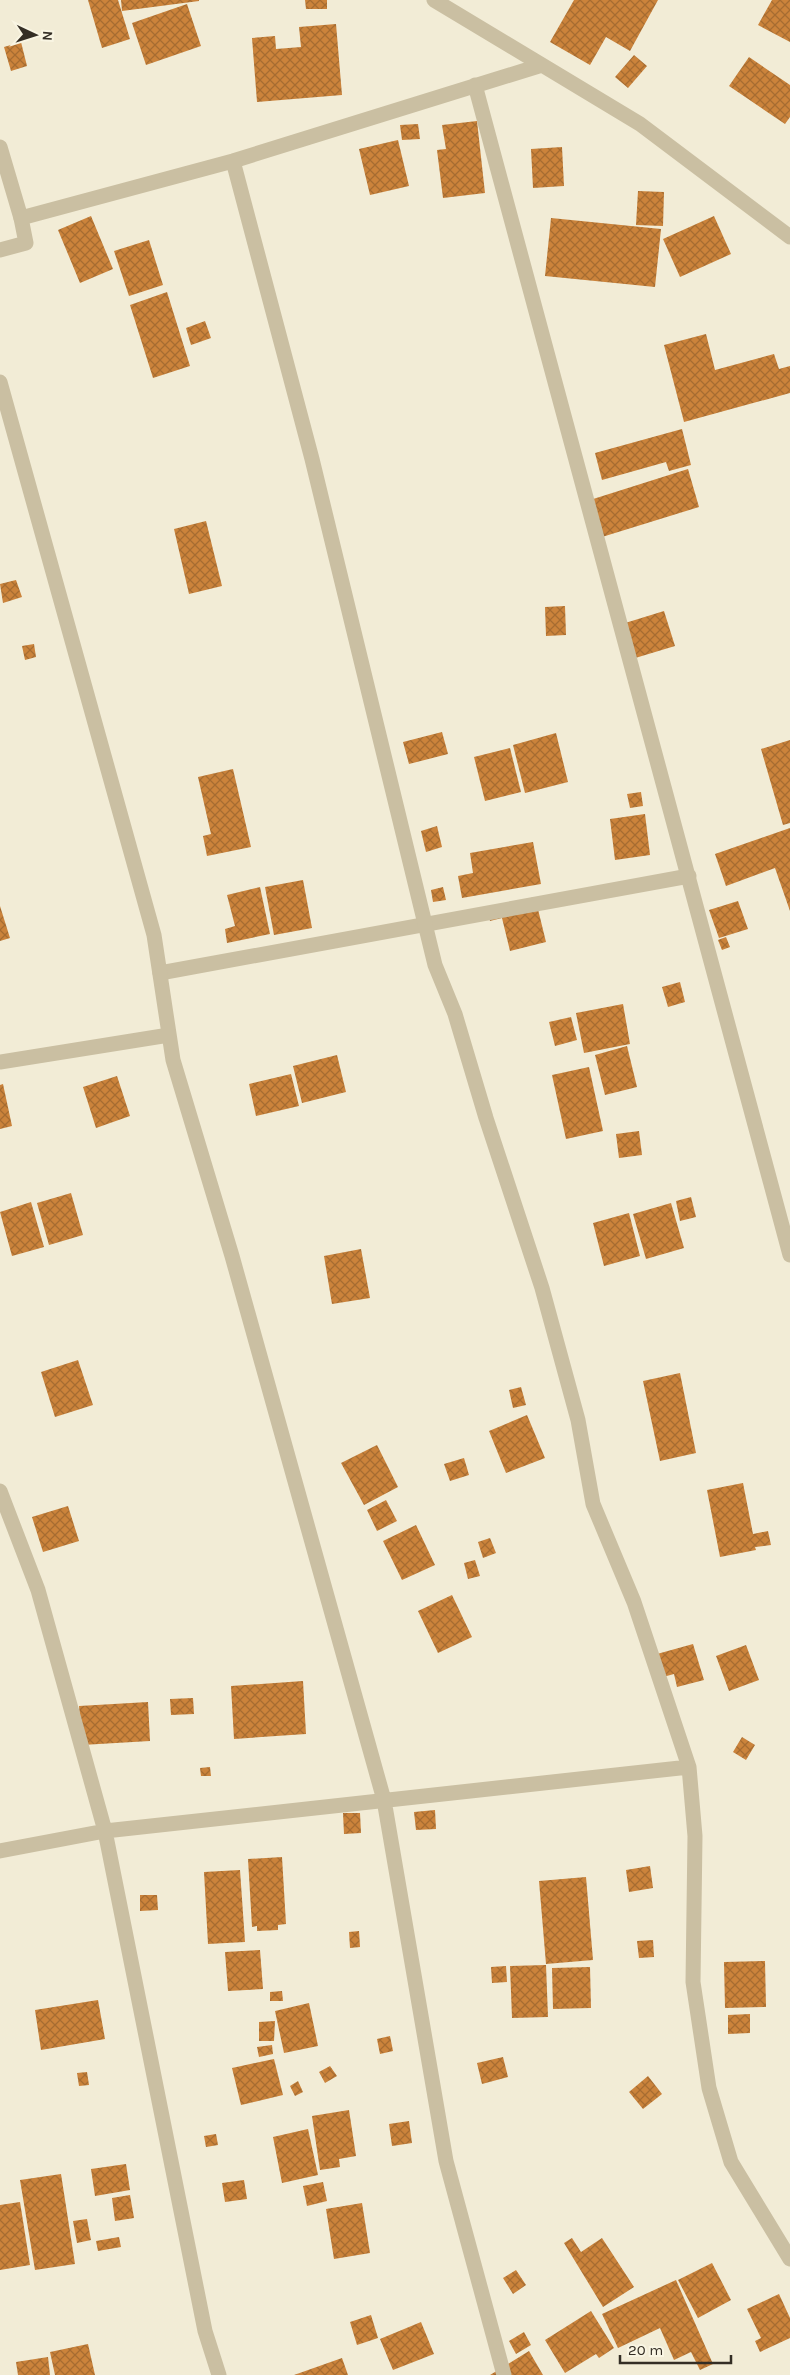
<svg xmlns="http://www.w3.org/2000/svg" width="790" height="2375" viewBox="0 0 790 2375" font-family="Karla,sans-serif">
	<defs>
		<pattern id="building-cross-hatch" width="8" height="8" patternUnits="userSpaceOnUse" patternTransform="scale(1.25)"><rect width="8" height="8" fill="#cb833b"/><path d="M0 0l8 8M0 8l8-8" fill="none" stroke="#a66c31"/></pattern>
	</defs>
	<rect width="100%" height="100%" fill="#f2ecd6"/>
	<!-- building -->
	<path fill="url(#building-cross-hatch)" d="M 88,0 L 118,0 L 130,39 L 102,48 Z
		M 121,0 L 199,0 L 199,1 L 122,11 Z
		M 305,0 L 327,0 L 327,9 L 306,9 Z
		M 574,0 L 658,0 L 630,51 L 606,37 L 590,65 L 550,42 Z
		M 772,0 L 790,0 L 790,42 L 758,25 Z
		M 187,4 L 201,46 L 146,65 L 132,23 Z
		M 336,24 L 342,95 L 257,102 L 252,38 L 275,36 L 276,49 L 301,47 L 299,27 Z
		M 21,42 L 27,66 L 11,71 L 4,47 Z
		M 634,55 L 647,66 L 628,88 L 615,77 Z
		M 749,57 L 790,85 L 790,117 L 785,124 L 729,86 Z
		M 477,121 L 485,193 L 443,198 L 437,150 L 446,149 L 442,125 Z
		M 418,124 L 420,139 L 402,140 L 400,125 Z
		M 398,140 L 409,186 L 370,195 L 359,149 Z
		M 562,147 L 564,186 L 533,188 L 531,149 Z
		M 638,191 L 664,192 L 663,226 L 636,225 Z
		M 91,216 L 113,269 L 80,283 L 58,230 Z
		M 714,216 L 731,254 L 680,277 L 663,239 Z
		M 551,218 L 661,229 L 655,287 L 545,276 Z
		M 149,240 L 163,285 L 129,296 L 114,251 Z
		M 167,292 L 190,366 L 153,378 L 130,305 Z
		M 205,321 L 211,338 L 191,345 L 186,328 Z
		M 706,334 L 715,370 L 774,354 L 779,369 L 790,366 L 790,393 L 684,422 L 664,345 Z
		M 682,429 L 691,465 L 669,471 L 666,462 L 602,480 L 595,453 Z
		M 688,469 L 699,507 L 602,537 L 590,500 Z
		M 206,521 L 222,586 L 189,594 L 174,529 Z
		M 16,580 L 22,597 L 3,603 L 0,584 Z
		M 565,606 L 566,635 L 546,636 L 545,607 Z
		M 664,611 L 675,646 L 632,659 L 622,624 Z
		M 34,644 L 36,657 L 25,660 L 22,646 Z
		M 442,732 L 448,754 L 409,764 L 403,742 Z
		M 556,733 L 568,782 L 525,793 L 513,745 Z
		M 790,740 L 790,823 L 783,825 L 761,749 Z
		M 510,748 L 521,792 L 485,801 L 474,757 Z
		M 233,769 L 251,847 L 207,856 L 203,836 L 211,834 L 198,777 Z
		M 641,792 L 643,806 L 630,808 L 627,794 Z
		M 645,814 L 650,855 L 615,860 L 610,819 Z
		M 437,826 L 442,847 L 426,852 L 421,831 Z
		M 790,828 L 790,911 L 775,868 L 726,886 L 715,854 Z
		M 533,842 L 541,884 L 462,898 L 458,876 L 473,873 L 470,853 Z
		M 303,880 L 312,928 L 274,935 L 265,887 Z
		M 260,887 L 270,934 L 227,943 L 225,929 L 235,926 L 227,895 Z
		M 443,887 L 446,900 L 433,902 L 431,890 Z
		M 535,897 L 546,942 L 510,951 L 502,918 L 490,921 L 487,909 Z
		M 738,901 L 748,929 L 719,938 L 709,910 Z
		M 0,906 L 10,938 L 0,941 Z
		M 726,937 L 730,947 L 722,950 L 718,940 Z
		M 680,982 L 685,1002 L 668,1007 L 662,987 Z
		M 623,1004 L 630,1044 L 584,1053 L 576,1013 Z
		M 571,1017 L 577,1040 L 555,1046 L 549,1022 Z
		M 627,1046 L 637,1087 L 605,1095 L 595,1055 Z
		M 337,1055 L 346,1092 L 302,1103 L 293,1066 Z
		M 589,1067 L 603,1131 L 566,1139 L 552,1075 Z
		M 291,1074 L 299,1106 L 256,1116 L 249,1084 Z
		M 117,1076 L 130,1116 L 96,1128 L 83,1087 Z
		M 3,1084 L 12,1126 L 0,1129 L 0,1085 Z
		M 639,1131 L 642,1155 L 619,1158 L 616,1134 Z
		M 71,1193 L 83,1235 L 49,1245 L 37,1203 Z
		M 691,1197 L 696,1217 L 680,1221 L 676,1201 Z
		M 31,1202 L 44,1247 L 12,1256 L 0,1212 Z
		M 671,1203 L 684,1248 L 646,1259 L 633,1214 Z
		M 629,1213 L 640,1256 L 604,1266 L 593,1223 Z
		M 361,1249 L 370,1298 L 332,1304 L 324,1256 Z
		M 78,1360 L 93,1405 L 55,1417 L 41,1372 Z
		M 680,1373 L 696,1453 L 660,1461 L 643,1381 Z
		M 521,1387 L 526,1405 L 513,1408 L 509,1390 Z
		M 527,1415 L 545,1458 L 506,1473 L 489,1431 Z
		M 377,1445 L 398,1487 L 364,1505 L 341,1463 Z
		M 464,1458 L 469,1475 L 450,1481 L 444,1464 Z
		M 743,1483 L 753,1534 L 768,1531 L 771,1545 L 755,1547 L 756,1550 L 720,1557 L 707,1490 Z
		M 386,1500 L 397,1521 L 377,1531 L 367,1510 Z
		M 68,1506 L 79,1541 L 43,1552 L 32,1517 Z
		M 416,1525 L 435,1565 L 402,1580 L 383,1541 Z
		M 490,1538 L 496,1553 L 483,1558 L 478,1542 Z
		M 475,1560 L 480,1576 L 468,1579 L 464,1563 Z
		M 452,1595 L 472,1637 L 438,1653 L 418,1611 Z
		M 693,1644 L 704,1680 L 677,1687 L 674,1674 L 663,1677 L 657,1654 Z
		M 746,1645 L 759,1680 L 729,1691 L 716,1656 Z
		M 303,1681 L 306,1734 L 234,1739 L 231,1686 Z
		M 193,1698 L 194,1714 L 171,1715 L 170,1699 Z
		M 148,1702 L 150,1741 L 82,1745 L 79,1706 Z
		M 742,1737 L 755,1745 L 746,1760 L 733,1752 Z
		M 210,1767 L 211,1776 L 201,1776 L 200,1768 Z
		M 435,1810 L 436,1829 L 416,1830 L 414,1812 Z
		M 343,1813 L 360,1813 L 361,1833 L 344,1834 Z
		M 282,1857 L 286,1924 L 278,1925 L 278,1930 L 257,1931 L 257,1926 L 252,1927 L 248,1859 Z
		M 650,1866 L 653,1888 L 629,1892 L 626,1870 Z
		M 240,1870 L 245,1942 L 208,1944 L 204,1872 Z
		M 586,1877 L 593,1960 L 546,1964 L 539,1881 Z
		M 140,1895 L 157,1895 L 158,1910 L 140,1911 Z
		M 359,1931 L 360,1947 L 350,1948 L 349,1932 Z
		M 653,1940 L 654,1957 L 639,1958 L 637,1941 Z
		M 260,1950 L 263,1989 L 228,1991 L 225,1952 Z
		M 765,1961 L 766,2007 L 725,2008 L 724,1962 Z
		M 546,1965 L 548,2017 L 512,2018 L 510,1966 Z
		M 506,1966 L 507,1982 L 492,1983 L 491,1967 Z
		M 590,1967 L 591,2008 L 553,2009 L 552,1968 Z
		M 282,1991 L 283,2001 L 270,2001 L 270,1992 Z
		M 98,2000 L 105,2039 L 41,2050 L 35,2010 Z
		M 309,2003 L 318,2046 L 284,2053 L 275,2011 Z
		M 750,2014 L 750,2033 L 728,2034 L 728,2015 Z
		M 275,2021 L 274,2041 L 259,2041 L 259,2022 Z
		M 390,2036 L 393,2051 L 380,2054 L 377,2039 Z
		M 272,2045 L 273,2054 L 259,2057 L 257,2047 Z
		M 503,2057 L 508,2077 L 482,2084 L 477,2063 Z
		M 274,2059 L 283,2095 L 241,2105 L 232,2068 Z
		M 330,2066 L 337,2076 L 325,2083 L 319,2072 Z
		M 87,2072 L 89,2085 L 79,2086 L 77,2073 Z
		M 648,2076 L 662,2094 L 643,2109 L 629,2092 Z
		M 298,2081 L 303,2092 L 295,2096 L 290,2086 Z
		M 349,2110 L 356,2156 L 339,2159 L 340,2167 L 320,2170 L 312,2116 Z
		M 409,2121 L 412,2143 L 392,2146 L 389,2124 Z
		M 308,2129 L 318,2175 L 282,2183 L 273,2137 Z
		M 216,2134 L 218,2145 L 206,2147 L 204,2136 Z
		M 126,2164 L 130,2190 L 95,2196 L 91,2169 Z
		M 61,2174 L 75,2264 L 35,2270 L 20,2180 Z
		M 244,2180 L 247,2199 L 225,2202 L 222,2183 Z
		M 323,2182 L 327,2201 L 307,2206 L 303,2186 Z
		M 130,2195 L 134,2218 L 115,2221 L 112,2198 Z
		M 20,2202 L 30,2265 L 0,2270 L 0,2205 Z
		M 362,2203 L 370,2253 L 334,2259 L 326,2209 Z
		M 87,2219 L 91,2240 L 77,2243 L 73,2221 Z
		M 119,2237 L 121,2247 L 98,2251 L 96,2241 Z
		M 572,2238 L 581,2252 L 602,2238 L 634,2287 L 603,2307 L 564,2243 Z
		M 712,2263 L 731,2300 L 698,2318 L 678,2280 Z
		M 516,2270 L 526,2285 L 513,2294 L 503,2278 Z
		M 676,2280 L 713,2364 L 700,2370 L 691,2352 L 674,2360 L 660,2328 L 618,2348 L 602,2314 Z
		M 779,2294 L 790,2318 L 790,2338 L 760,2352 L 755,2341 L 761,2338 L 747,2309 Z
		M 591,2311 L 614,2348 L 599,2358 L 596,2354 L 565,2373 L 545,2340 Z
		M 371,2315 L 378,2338 L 357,2345 L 350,2322 Z
		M 421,2322 L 434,2354 L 393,2370 L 380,2339 Z
		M 524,2332 L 531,2345 L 516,2354 L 509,2341 Z
		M 88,2344 L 95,2375 L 55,2375 L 50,2352 Z
		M 529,2351 L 543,2375 L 490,2375 Z
		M 48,2357 L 50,2375 L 18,2375 L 16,2362 Z
		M 342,2358 L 348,2375 L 294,2375 Z"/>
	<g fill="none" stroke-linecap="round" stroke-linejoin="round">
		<!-- lane -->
		<path stroke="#cabfa2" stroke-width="15" d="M 0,250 L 26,243 L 21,218
			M 160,973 L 689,876"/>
		<!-- street -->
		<path stroke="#cabfa2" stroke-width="15" d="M 434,0 L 640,124 L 790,237
			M 475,85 L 790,1255
			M 0,147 L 21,218 L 233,161 L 542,65
			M 233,161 L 312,459 L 435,965 L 455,1014 L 486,1118 L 542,1288 L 578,1420 L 593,1504 L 634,1602 L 689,1767 L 695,1836 L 693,1982 L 709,2088 L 731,2162 L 790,2259
			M 0,382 L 154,935 L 173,1060 L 232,1256 L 384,1800 L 446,2161 L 504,2375
			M 0,1062 L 169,1035
			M 0,1491 L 38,1590 L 105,1831 L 205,2331 L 219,2375
			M 0,1851 L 105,1831 L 689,1767"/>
	</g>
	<!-- north arrow -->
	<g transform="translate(35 35) rotate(94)" stroke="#f9f5e3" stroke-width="4" paint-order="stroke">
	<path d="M0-4L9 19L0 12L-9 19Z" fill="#342e25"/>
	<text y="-8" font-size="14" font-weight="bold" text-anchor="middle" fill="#342e25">N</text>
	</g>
	<!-- scale -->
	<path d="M620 2355v8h111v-8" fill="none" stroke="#342e25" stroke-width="2.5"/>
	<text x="628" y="2355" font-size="15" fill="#342e25" stroke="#f9f5e3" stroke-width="4" paint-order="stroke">20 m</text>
</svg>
